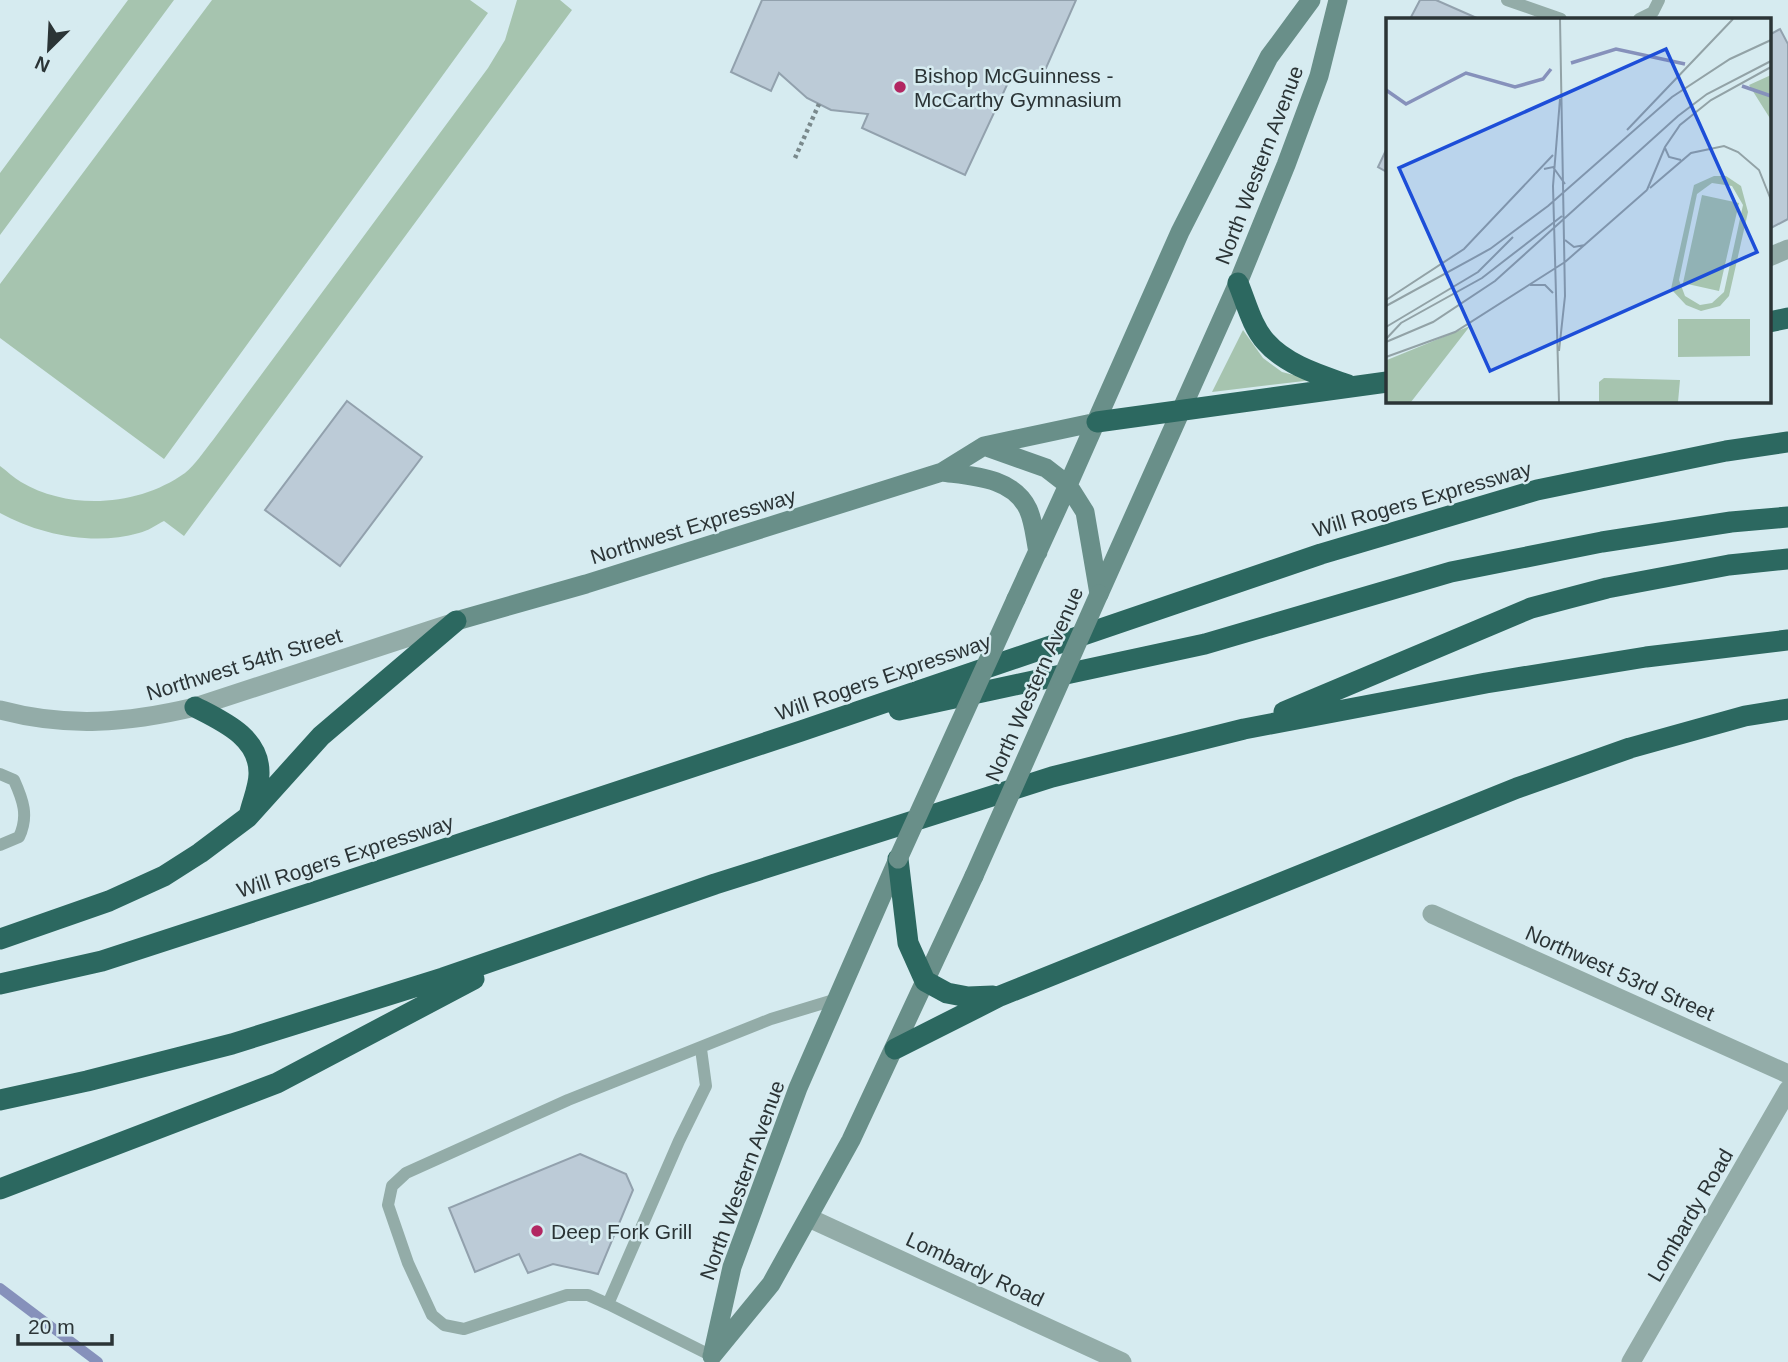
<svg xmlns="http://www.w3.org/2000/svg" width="1788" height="1362" viewBox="0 0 1788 1362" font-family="Helvetica,sans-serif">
	<rect width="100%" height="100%" fill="#d6ebf0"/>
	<!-- green -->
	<path fill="#a6c4af" d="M 128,0 L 174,0 L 0,235 L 0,173 Z
		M 212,0 L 470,0 L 488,13 L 164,459 L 0,338 L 0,284 Z
		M 517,0 L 560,0 L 572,10 L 184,536 L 164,521 C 156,525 148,531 139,533 C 94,546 40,535 0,513 L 0,466 C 7,471 14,478 21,482 C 70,511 139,506 185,473 C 195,465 204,451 213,440 L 488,68 L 505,40 Z
		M 1243,330 L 1263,358 L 1282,372 L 1313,380 L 1212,392 Z"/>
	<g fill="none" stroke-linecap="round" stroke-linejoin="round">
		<!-- stream -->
		<path stroke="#8691bb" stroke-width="10" d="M 0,1288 L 98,1362"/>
	</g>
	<!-- building -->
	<path fill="#bccbd7" stroke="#92a1ad" stroke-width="2" d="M 762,0 L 1076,0 L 1039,84 L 1013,72 L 965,175 L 862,128 L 868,114 L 831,110 L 807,98 L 779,73 L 771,91 L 731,72 Z
		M 1420,0 L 1436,0 L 1479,19 L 1410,19 Z
		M 1780,29 L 1788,44 L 1788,219 L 1769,229 L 1769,35 Z
		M 1387,148 L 1387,172 L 1378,167 Z
		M 347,401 L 422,457 L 340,566 L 265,510 Z
		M 580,1154 L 626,1174 L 633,1190 L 598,1274 L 553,1264 L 528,1273 L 519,1254 L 475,1272 L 449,1208 Z"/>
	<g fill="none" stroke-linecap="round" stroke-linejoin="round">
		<!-- path -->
		<path stroke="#7a898c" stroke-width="4.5" stroke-dasharray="3.5 3.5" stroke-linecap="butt" d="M 795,158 L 819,104"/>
		<!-- service -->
		<path stroke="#93aca8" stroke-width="12" d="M 1507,0 L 1561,19
			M 1639,19 L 1653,12 L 1659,0
			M 0,774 L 14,780 C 23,800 29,816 19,837 L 0,845
			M 701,1049 L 706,1086 L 679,1141 L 608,1304 L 588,1295 L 567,1295 L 464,1329 L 444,1325 L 432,1315 L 408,1263 L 388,1205 L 392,1186 L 406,1173 L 568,1100 L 771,1019 L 837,999
			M 608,1304 L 712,1356"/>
		<!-- minor -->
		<path stroke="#93aca8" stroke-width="19" d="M 1769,257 L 1788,249
			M 1432,914 L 1788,1074
			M 809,1218 L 1122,1362
			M 1631,1362 L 1788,1090"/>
		<!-- tertiary -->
		<path stroke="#93aca8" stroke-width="19" d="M 0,710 C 67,728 128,723 195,707 L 452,623"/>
		<!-- secondary -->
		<path stroke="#698f89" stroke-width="19" d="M 984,446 L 1046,468 L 1068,485 L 1085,512 L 1099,594
			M 942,472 C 972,476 1013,477 1028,509 C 1034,522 1035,538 1038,552
			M 1099,594 L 1238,283 L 1286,165 L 1319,76 L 1338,0
			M 1016,599 L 1068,485 L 1180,232 L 1269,57 L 1311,0
			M 456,621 L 586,584 L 942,472 L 984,446 L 1097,422
			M 713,1352 L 732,1267 L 798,1088 L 898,859
			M 712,1356 L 771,1284 L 851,1140 L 974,876"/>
		<!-- motorway -->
		<path stroke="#2c6860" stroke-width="21" d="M 1238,283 C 1246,302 1252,327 1266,342 C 1286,365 1320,375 1348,385
			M 1769,322 L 1788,318
			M 1097,422 L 1387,382
			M 195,707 C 222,721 260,737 259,774 C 259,786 253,800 250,812
			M 899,710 L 1205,644 L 1451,572 L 1602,542 L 1731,522 L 1788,517
			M 1284,712 L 1531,608 L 1607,588 L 1729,565 L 1788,559
			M 898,859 L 908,943 L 925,981 L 947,993 L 968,997 L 993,996
			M 0,939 L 109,901 L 164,876 L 200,853 L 248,817 L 321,736 L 456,621
			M 0,984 L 102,961 L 311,893 L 801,731 L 1321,554 L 1537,490 L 1726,451 L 1788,442
			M 895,1049 L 1000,996 L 1517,788 L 1630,748 L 1745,716 L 1788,709
			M 0,1100 L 87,1081 L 232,1044 L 443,978 L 715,884 L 1052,777 L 1244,729 L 1486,683 L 1646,657 L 1788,640
			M 0,1189 L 277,1083 L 474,979"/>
		<!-- secondary-bridge -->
		<path stroke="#698f89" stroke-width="19" d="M 898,859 L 1016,599
			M 974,876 L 1099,594"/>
	</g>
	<!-- markers -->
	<g fill="#b22762" stroke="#d6ebf0" stroke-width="2.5">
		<circle cx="900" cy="87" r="7"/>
		<circle cx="537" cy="1231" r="7"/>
	</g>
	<g text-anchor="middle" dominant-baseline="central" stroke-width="5" stroke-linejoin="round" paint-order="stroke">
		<!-- poi labels -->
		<g font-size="21" fill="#2b3436" stroke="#d6ebf0" text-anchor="start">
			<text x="914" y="75">Bishop McGuinness -<tspan x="914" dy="24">McCarthy Gymnasium</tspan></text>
			<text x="551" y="1231">Deep Fork Grill</text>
		</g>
		<!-- street labels -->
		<g font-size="21" fill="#2b3436" stroke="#d6ebf0">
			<text transform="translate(1259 165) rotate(-69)">North Western Avenue</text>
			<text transform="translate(1422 499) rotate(-16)">Will Rogers Expressway</text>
			<text transform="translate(693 526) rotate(-17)">Northwest Expressway</text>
			<text transform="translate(244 664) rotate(-17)">Northwest 54th Street</text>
			<text transform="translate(883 677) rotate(-19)">Will Rogers Expressway</text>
			<text transform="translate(1034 684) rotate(-66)">North Western Avenue</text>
			<text transform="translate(345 856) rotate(-18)">Will Rogers Expressway</text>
			<text transform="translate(1620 973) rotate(24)">Northwest 53rd Street</text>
			<text transform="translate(742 1180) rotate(-70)">North Western Avenue</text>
			<text transform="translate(1690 1215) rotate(-60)">Lombardy Road</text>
			<text transform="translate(975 1269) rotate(25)">Lombardy Road</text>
		</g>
	</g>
	<!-- overview -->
	<g transform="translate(1386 18)">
		<rect width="385" height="385" fill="#d6ebf0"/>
		<path d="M 385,57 L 385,102 L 363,67 ZM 328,158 L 340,158 L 355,168 L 362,194 L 343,278 L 334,288 L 315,293 L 300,287 L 285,271 L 308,167 ZM 326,165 L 346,168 L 357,187 L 338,274 L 326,285 L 314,287 L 299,278 L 293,262 L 311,176 ZM 316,177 L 353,185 L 333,273 L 297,265 ZM 292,301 L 364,301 L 364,338 L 292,339 ZM 84,308 L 25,384 L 0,384 L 1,342 ZM 218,360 L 294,362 L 292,384 L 213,384 L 213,364 Z" fill="#a6c4af" fill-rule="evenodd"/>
		<path fill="none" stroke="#8691bb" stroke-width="3.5" d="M 185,45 L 230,31 L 299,46M 356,68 L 385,78M 0,72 L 20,86 L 80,55 L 129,69 L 157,61 L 165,51"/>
		<path fill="none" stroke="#92a2a6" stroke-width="2" d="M 241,112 L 347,1M 279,130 L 283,139 L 295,142M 158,151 L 167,149 L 179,166M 264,170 L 305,135 L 338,128 L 352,134 L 373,152 L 385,182M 261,172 L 279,129 L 294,107 L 325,82 L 385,49M 179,222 L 188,229 L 199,227M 179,244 L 261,172M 144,267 L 159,267 L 167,275M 0,282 L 78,231 L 167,137M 0,288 L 104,231 L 162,188 L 286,79 L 344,41 L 385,22M 0,309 L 92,254 L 127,219M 0,321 L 15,305 L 96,260 L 176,198M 0,324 L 47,304 L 109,263 L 292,98 L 321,76 L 385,43M 173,333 L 179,278 L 174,1M 0,339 L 69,314 L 179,244M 173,384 L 167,168 L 174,81"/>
		<path fill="#1d4ed8" fill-opacity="0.15" stroke="#1d4ed8" stroke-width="3.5" d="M 280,31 L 371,234 L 104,353 L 13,150 Z"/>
		<rect width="385" height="385" fill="none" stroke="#2b3436" stroke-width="3.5"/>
	</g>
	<!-- north arrow -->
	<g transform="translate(49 49) rotate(204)" stroke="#d6ebf0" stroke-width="5" paint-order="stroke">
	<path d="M0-5L12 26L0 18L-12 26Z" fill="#2b3436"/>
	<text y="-10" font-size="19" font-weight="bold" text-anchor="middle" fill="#2b3436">N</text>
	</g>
	<!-- scale -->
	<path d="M18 1334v10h94v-10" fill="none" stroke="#2b3436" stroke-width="3.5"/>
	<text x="28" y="1334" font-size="21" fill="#2b3436" stroke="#d6ebf0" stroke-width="5" paint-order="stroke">20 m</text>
</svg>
